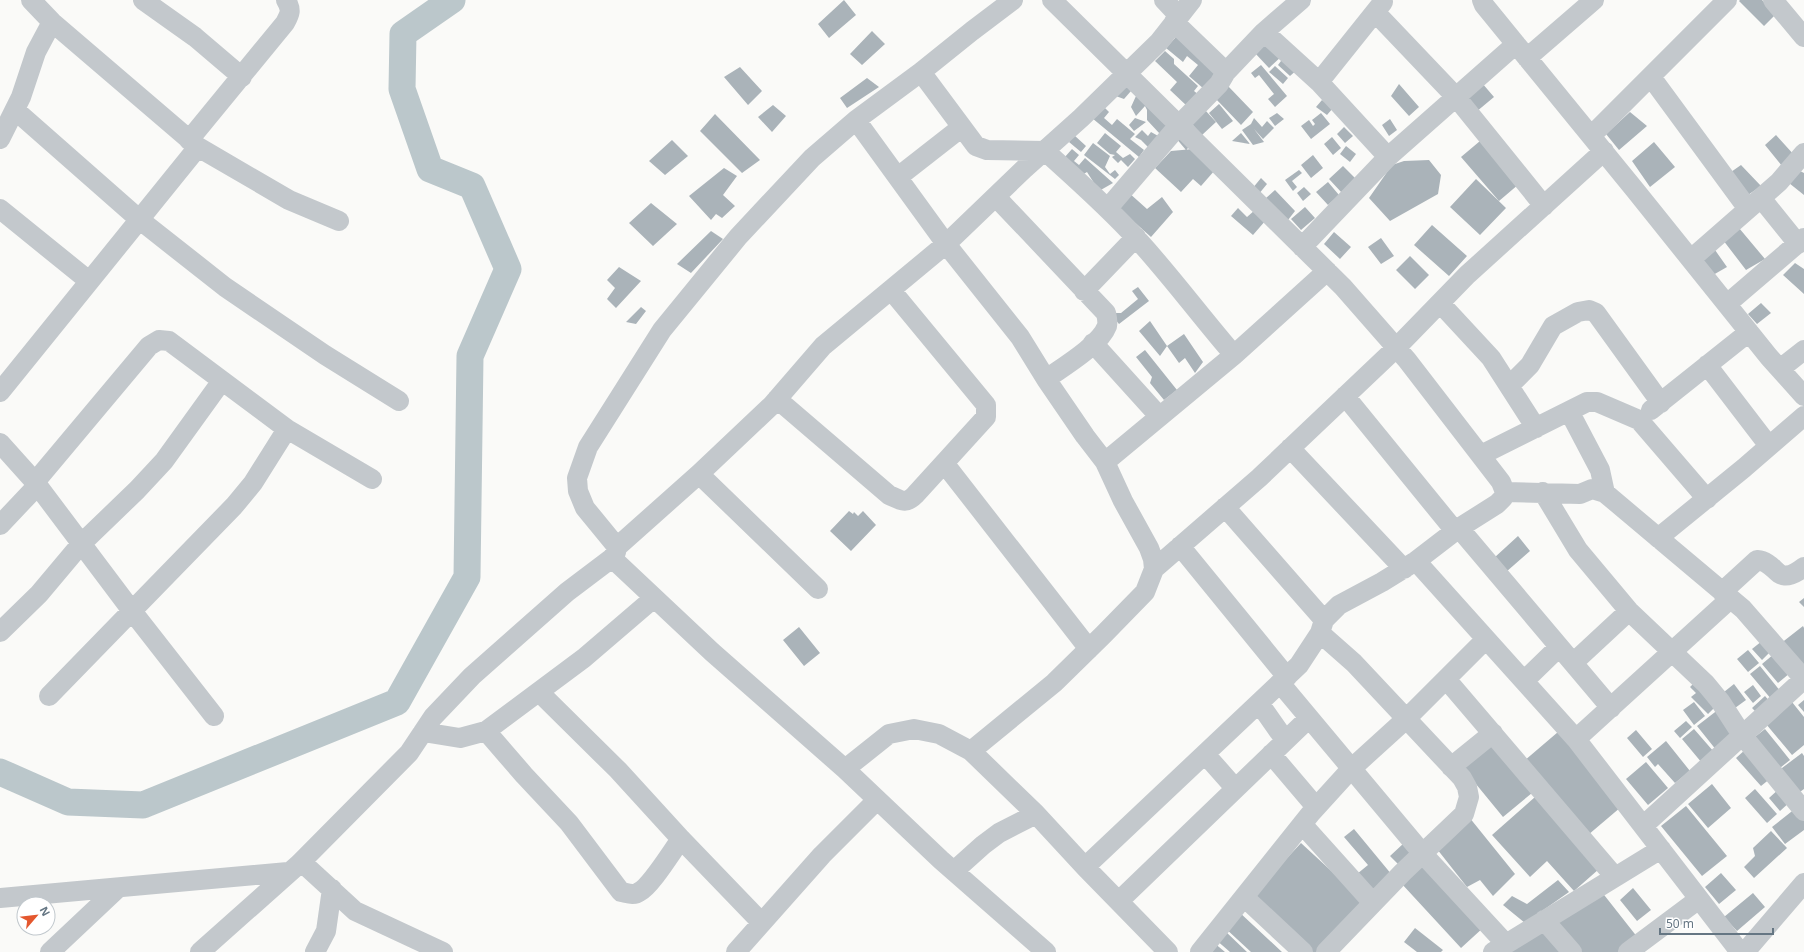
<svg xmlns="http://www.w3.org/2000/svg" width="1804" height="952" viewBox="0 0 1804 952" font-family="'Noto Sans',sans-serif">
	<rect width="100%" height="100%" fill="#fafaf8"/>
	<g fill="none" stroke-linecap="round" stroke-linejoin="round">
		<!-- river -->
		<path stroke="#bbc7cb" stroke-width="27" d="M 0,772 L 68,802 L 143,805 L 397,702 L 467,577 L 470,356 L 508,269 L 472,186 L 430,169 L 402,89 L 403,34 L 452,0"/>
	</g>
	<!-- building -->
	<path fill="#aab3b9" d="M 844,0 L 856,15 L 829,38 L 818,24 Z
		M 1740,0 L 1762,0 L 1776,14 L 1764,26 L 1739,1 Z
		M 872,31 L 885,44 L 862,65 L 850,54 Z
		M 1176,37 L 1218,72 L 1204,89 L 1189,76 L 1198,65 L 1187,56 L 1183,62 L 1166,48 Z
		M 1268,39 L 1283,55 L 1269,68 L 1254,52 Z
		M 1165,51 L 1174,59 L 1174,64 L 1198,86 L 1194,91 L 1199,95 L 1188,107 L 1170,90 L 1177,82 L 1155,61 Z
		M 1284,57 L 1299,68 L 1290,76 L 1278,65 Z
		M 1261,65 L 1287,96 L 1275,107 L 1268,99 L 1274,94 L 1259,75 L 1255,78 L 1251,73 Z
		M 1275,66 L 1288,78 L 1283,84 L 1269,72 Z
		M 740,67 L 762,91 L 748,105 L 724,77 Z
		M 867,78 L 879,87 L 847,108 L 840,98 Z
		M 1127,81 L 1170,124 L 1160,134 L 1147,120 L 1147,110 L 1145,106 L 1136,116 L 1131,107 L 1136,96 L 1131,91 L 1124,99 L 1113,95 Z
		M 1482,83 L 1494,97 L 1476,112 L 1464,97 Z
		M 1399,84 L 1419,107 L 1409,116 L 1391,96 Z
		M 1228,86 L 1253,112 L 1241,125 L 1215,98 Z
		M 1322,100 L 1333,108 L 1327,115 L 1316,107 Z
		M 1219,104 L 1233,121 L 1222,129 L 1209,113 Z
		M 773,105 L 786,116 L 772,132 L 758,117 Z
		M 1105,108 L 1109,112 L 1104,118 L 1112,125 L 1117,119 L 1135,134 L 1130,139 L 1144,150 L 1139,157 L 1092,118 Z
		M 1205,110 L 1216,122 L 1202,135 L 1191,123 Z
		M 1630,112 L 1647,126 L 1619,150 L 1606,134 Z
		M 1277,113 L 1284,119 L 1275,126 L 1269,118 Z
		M 1321,113 L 1330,124 L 1311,139 L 1301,126 L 1309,120 L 1313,126 L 1315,124 L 1312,120 Z
		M 715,114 L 760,160 L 742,173 L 700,131 Z
		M 1135,118 L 1146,122 L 1134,131 L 1129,125 Z
		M 1254,118 L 1262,127 L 1267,121 L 1274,128 L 1263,139 L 1254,129 L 1264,142 L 1253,145 L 1242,130 L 1251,124 Z
		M 1390,119 L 1397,130 L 1389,136 L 1382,125 Z
		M 1344,127 L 1353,136 L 1345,143 L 1337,134 Z
		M 1142,130 L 1148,136 L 1151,132 L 1160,137 L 1148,147 L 1141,140 L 1135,137 Z
		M 1105,133 L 1121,146 L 1116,152 L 1123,158 L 1130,154 L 1135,159 L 1128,167 L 1121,160 L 1118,163 L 1112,157 L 1115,155 L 1110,154 L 1097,143 Z
		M 1241,133 L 1250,144 L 1232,141 Z
		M 1074,135 L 1086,146 L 1081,152 L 1069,142 Z
		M 1776,135 L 1795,156 L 1782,166 L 1765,145 Z
		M 1175,137 L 1192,144 L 1186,150 Z
		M 1332,137 L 1341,148 L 1333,155 L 1324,144 Z
		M 672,140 L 688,156 L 665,175 L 649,161 Z
		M 1480,141 L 1519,184 L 1499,201 L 1461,157 Z
		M 1654,142 L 1675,167 L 1650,187 L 1632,161 Z
		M 1093,143 L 1110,156 L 1105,167 L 1110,174 L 1115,170 L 1119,175 L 1115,179 L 1084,155 Z
		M 1346,146 L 1356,154 L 1350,162 L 1340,154 Z
		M 1072,149 L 1079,155 L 1074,161 L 1079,165 L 1085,158 L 1113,183 L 1099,191 L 1087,172 L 1082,175 L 1064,158 Z
		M 1193,149 L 1215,170 L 1201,186 L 1193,179 L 1181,192 L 1155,168 L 1171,151 Z
		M 1313,155 L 1323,168 L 1311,178 L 1301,165 Z
		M 1429,160 L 1441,175 L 1438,194 L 1390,221 L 1369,198 L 1392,165 L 1404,161 Z
		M 1741,165 L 1761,186 L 1748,195 L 1731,172 Z
		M 1343,166 L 1356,179 L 1342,193 L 1329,179 Z
		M 724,168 L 737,176 L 723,195 L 735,206 L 722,218 L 716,214 L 711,220 L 689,196 Z
		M 1299,170 L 1302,173 L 1292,181 L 1297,187 L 1293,191 L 1285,180 Z
		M 1800,171 L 1804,173 L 1804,195 L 1789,183 Z
		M 1261,178 L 1267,184 L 1258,195 L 1252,189 Z
		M 1476,179 L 1506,208 L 1480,235 L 1450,207 Z
		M 1328,182 L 1339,195 L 1328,205 L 1316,192 Z
		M 1304,187 L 1311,194 L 1303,201 L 1297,193 Z
		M 1275,190 L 1295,211 L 1288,220 L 1266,198 Z
		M 1128,192 L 1147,209 L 1162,197 L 1173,212 L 1151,237 L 1114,204 Z
		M 651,203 L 677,224 L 653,246 L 629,223 Z
		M 1305,207 L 1315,218 L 1301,230 L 1291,219 Z
		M 1238,208 L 1247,217 L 1255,210 L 1266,220 L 1253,235 L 1231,216 Z
		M 1432,225 L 1467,256 L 1449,276 L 1414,245 Z
		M 1739,228 L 1765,259 L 1746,270 L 1723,240 Z
		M 711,231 L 723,239 L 691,273 L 677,264 Z
		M 1334,232 L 1351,247 L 1340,259 L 1324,244 Z
		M 1381,238 L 1394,256 L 1381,264 L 1368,247 Z
		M 1715,250 L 1727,267 L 1713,275 L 1702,259 Z
		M 1410,256 L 1429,275 L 1415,289 L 1396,270 Z
		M 1795,263 L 1804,269 L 1804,294 L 1783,275 Z
		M 619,267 L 641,281 L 616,308 L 607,299 L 615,288 L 607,280 Z
		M 1138,287 L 1149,301 L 1119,324 L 1110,313 L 1121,313 L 1138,299 L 1132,291 Z
		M 1761,303 L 1771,313 L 1757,324 L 1748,314 Z
		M 641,307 L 646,311 L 636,324 L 626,322 Z
		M 1150,321 L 1167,346 L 1160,356 L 1139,331 Z
		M 1184,334 L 1203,362 L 1195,373 L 1185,358 L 1179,363 L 1167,346 Z
		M 1145,350 L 1177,390 L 1164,400 L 1150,383 L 1152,377 L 1136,357 Z
		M 849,511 L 853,514 L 854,512 L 858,516 L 863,511 L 876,525 L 851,551 L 830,531 Z
		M 1518,536 L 1530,551 L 1506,572 L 1494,558 Z
		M 1804,598 L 1804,607 L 1799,602 Z
		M 1803,626 L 1804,628 L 1804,669 L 1780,644 Z
		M 799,627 L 820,653 L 804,666 L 783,640 Z
		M 1762,641 L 1771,651 L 1762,660 L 1752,649 Z
		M 1748,650 L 1759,663 L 1748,672 L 1737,659 Z
		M 1774,654 L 1790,673 L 1778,683 L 1762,664 Z
		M 1760,666 L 1781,692 L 1772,700 L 1750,674 Z
		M 1695,682 L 1717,705 L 1708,714 L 1691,697 L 1696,693 L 1690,687 Z
		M 1734,684 L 1746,700 L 1735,708 L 1724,692 Z
		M 1753,685 L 1761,696 L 1753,703 L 1744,692 Z
		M 1765,696 L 1771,703 L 1758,714 L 1752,708 Z
		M 1804,700 L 1804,712 L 1798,705 Z
		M 1694,702 L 1705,716 L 1694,725 L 1683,710 Z
		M 1792,702 L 1804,717 L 1804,745 L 1792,755 L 1766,724 Z
		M 1719,709 L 1739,734 L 1717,751 L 1697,726 Z
		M 1686,721 L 1692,727 L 1680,738 L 1674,731 Z
		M 1694,729 L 1714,752 L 1702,763 L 1682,739 Z
		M 1765,729 L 1790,760 L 1776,771 L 1751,740 Z
		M 1636,730 L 1652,749 L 1643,757 L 1627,738 Z
		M 1558,732 L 1621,807 L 1588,835 L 1524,761 Z
		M 1666,741 L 1690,771 L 1675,783 L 1658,764 L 1655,767 L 1647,757 Z
		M 1490,743 L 1532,793 L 1503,817 L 1462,767 Z
		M 1746,749 L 1771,778 L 1761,786 L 1736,758 Z
		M 1802,753 L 1804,756 L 1804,789 L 1797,794 L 1778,771 Z
		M 1646,762 L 1668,788 L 1648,805 L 1626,779 Z
		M 1712,784 L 1731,808 L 1708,828 L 1688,804 Z
		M 1780,788 L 1791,801 L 1780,811 L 1769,798 Z
		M 1755,789 L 1777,814 L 1767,823 L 1745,798 Z
		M 1535,797 L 1599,869 L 1574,891 L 1547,861 L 1530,877 L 1492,835 Z
		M 1686,806 L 1727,856 L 1702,876 L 1661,826 Z
		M 1796,808 L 1804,819 L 1804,830 L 1785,844 L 1772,827 Z
		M 1469,817 L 1515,874 L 1493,896 L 1480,880 L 1467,887 L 1437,849 Z
		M 1354,829 L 1392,875 L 1371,892 L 1357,874 L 1368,865 L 1344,837 Z
		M 1771,831 L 1787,848 L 1754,878 L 1744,867 L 1755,856 L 1753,848 Z
		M 1301,843 L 1366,903 L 1320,952 L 1310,952 L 1251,897 Z
		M 1404,843 L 1414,853 L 1400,866 L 1390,856 Z
		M 1423,862 L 1484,927 L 1461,948 L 1401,883 Z
		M 1721,873 L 1736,890 L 1719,904 L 1705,887 Z
		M 1558,880 L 1569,892 L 1525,923 L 1503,905 L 1512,896 L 1527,904 Z
		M 1633,888 L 1651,910 L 1637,921 L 1620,900 Z
		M 1601,891 L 1638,938 L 1618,952 L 1580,952 L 1554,920 Z
		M 1753,893 L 1765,907 L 1737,931 L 1724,917 Z
		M 1238,911 L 1282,952 L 1251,952 L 1224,927 Z
		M 1543,927 L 1565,952 L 1503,952 Z
		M 1415,928 L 1443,950 L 1441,952 L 1417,952 L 1404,942 Z
		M 1224,930 L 1247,952 L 1230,952 L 1215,939 Z
		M 1213,942 L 1225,952 L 1205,952 Z"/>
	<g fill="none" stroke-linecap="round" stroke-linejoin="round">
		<!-- minor -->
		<path stroke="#c3c8cc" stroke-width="20" d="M 31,0 L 52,22 L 198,147 L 289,200 L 339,221
			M 143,0 L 195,37 L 242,77
			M 1052,0 L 1343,287 L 1407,360 L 1501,482 L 1505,492 L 1503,498 L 1497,504 L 1459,528 L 1416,561 L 1382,582 L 1339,605 L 1324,620 L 1320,633 L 1299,665 L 1085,867
			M 1164,0 L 1179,16
			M 1482,0 L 1484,5 L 1635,190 L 1769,357 L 1804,396
			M 1773,0 L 1804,37
			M 1375,12 L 1456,97 L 1544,206
			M 1174,22 L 1226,72
			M 1264,32 L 1319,82 L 1388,157
			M 1527,58 L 1594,0
			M 921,72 L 976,146 L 987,150 L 1045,151 C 1076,179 1108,207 1137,239 C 1171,276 1201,317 1234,355
			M 1651,77 L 1748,209
			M 1319,82 L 1383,2
			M 15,110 L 140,220 L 225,287 L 325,355 L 399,401
			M 856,120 L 946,244 L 1020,337 L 1046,379 C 1063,367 1100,345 1107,326 C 1108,321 1107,318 1106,313 L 996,197
			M 1591,136 L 1727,0
			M 0,139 L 21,97 L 36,52 L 52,22
			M 189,140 L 285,23 C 290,14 292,10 286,0
			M 898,177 L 962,127
			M 1761,198 L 1798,244
			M 1108,208 L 1179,125 L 1219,84 L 1226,72 L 1264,32 L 1301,0
			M 0,209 L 89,281
			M 1302,247 L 1388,157 L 1516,44
			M 1691,259 L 1779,182 L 1804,153
			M 1084,291 L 1136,237
			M 1440,303 L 1491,358 L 1536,428
			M 1727,304 L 1804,238
			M 1093,343 L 1159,416
			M 1707,365 L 1769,446
			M 1780,369 L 1804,350
			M 1509,386 L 1530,365 L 1553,326 L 1578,312 L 1589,310 L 1596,313 L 1661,403
			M 0,392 L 198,147
			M 1345,396 L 1455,531
			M 777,399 L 889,495 C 901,500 905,505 915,495 L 986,417 L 986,405 L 891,290
			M 1651,410 L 1749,332
			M 1569,411 L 1600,470 L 1605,493
			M 0,443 L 35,482 L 132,611 L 214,716
			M 1290,448 L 1404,569
			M 1481,455 L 1587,402 L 1597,402 L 1639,420 L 1707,499
			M 1105,462 L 1234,355 L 1327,271
			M 944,463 L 1089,649
			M 699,474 L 818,589
			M 35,482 L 149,346 L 159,340 L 169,341 L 287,429 L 372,479
			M 1505,492 L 1580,494 L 1592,489 L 1605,493 L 1743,609 L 1804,679
			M 1543,492 L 1578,550 L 1629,611 L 1706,684 L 1720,701 L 1742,735 L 1804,811
			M 1225,507 L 1324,620
			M 0,525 L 37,486
			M 1459,528 L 1611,708
			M 1658,538 L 1744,468 L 1804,416
			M 1180,546 L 1287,677
			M 617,547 L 585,508 L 578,491 L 577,478 L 588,447 L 662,330 L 738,237 L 812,158 L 856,120 L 921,72 L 972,31 L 1013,0
			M 612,558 L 712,652 L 845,769 L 941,860 L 1046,952
			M 1416,561 L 1576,739 L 1740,952
			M 1154,569 L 1259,478 L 1396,348 L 1467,275 L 1604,151
			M 1722,592 L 1757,560 C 1779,562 1775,589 1804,567
			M 0,632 L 39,594 L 81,544 L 137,490 L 164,461 L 221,382
			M 1320,633 L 1354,663 L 1462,778 L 1467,787 L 1469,797 L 1464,814 L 1403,872 L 1326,952
			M 1573,663 L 1629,611
			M 1446,679 L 1615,877
			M 1524,681 L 1559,647
			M 1280,683 L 1423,854 L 1506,944
			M 539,692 L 618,770 L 681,839 L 761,922
			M 49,696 L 234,506 L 253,483 L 287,429
			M 1259,703 L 1285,740
			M 486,731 L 524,775 L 569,823 L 621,892 C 627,893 634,896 639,892 C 651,886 672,851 681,839
			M 423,732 L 460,738 L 486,731 L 584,658 L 654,598
			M 1576,739 L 1730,599
			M 971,751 L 1054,683 L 1103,635 L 1145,592 L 1154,569 L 1153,559 L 1149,548 L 1123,501 L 1105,462 L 1085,436 L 1046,379
			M 1205,754 L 1235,788
			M 1271,754 L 1316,807
			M 1451,767 L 1493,733
			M 845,769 L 889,734 L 914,729 L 939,734 L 971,751 L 1036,814 L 1085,867 L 1168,952
			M 1302,824 L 1373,903
			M 1643,826 L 1804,679
			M 299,864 L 307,867 L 355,911 L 443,952
			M 954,871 L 983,845 L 999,833 L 1036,814
			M 1244,897 L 1303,952
			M 0,898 L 288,872
			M 1119,901 L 1309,718
			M 1544,920 L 1572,952
			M 50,952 L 118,888
			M 200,952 L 299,864 L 409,753 L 433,717 L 472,676 L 567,592 L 612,558 L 616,552 L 617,547 L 699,474 L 772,405 L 823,346 L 946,244 L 1024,169 L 1081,118 L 1159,42 L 1192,0
			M 315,952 L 326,931 L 332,889
			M 736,952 L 822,855 L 877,800
			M 1200,952 L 1311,813 L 1351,769 L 1406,719 L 1486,639
			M 1493,952 L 1661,849
			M 1628,952 L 1699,899
			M 1745,952 L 1804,883"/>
	</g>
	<!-- north arrow -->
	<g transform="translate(36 916) rotate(62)"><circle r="19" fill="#ffffff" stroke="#c1c8cd"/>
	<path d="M0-3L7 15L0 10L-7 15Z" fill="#e4572e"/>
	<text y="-6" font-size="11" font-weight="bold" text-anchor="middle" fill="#657683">N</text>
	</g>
	<!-- scale -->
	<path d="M1660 928v6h113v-6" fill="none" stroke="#657683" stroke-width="2"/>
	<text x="1666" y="928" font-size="12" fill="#657683" stroke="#ffffff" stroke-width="3" paint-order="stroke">50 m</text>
</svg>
